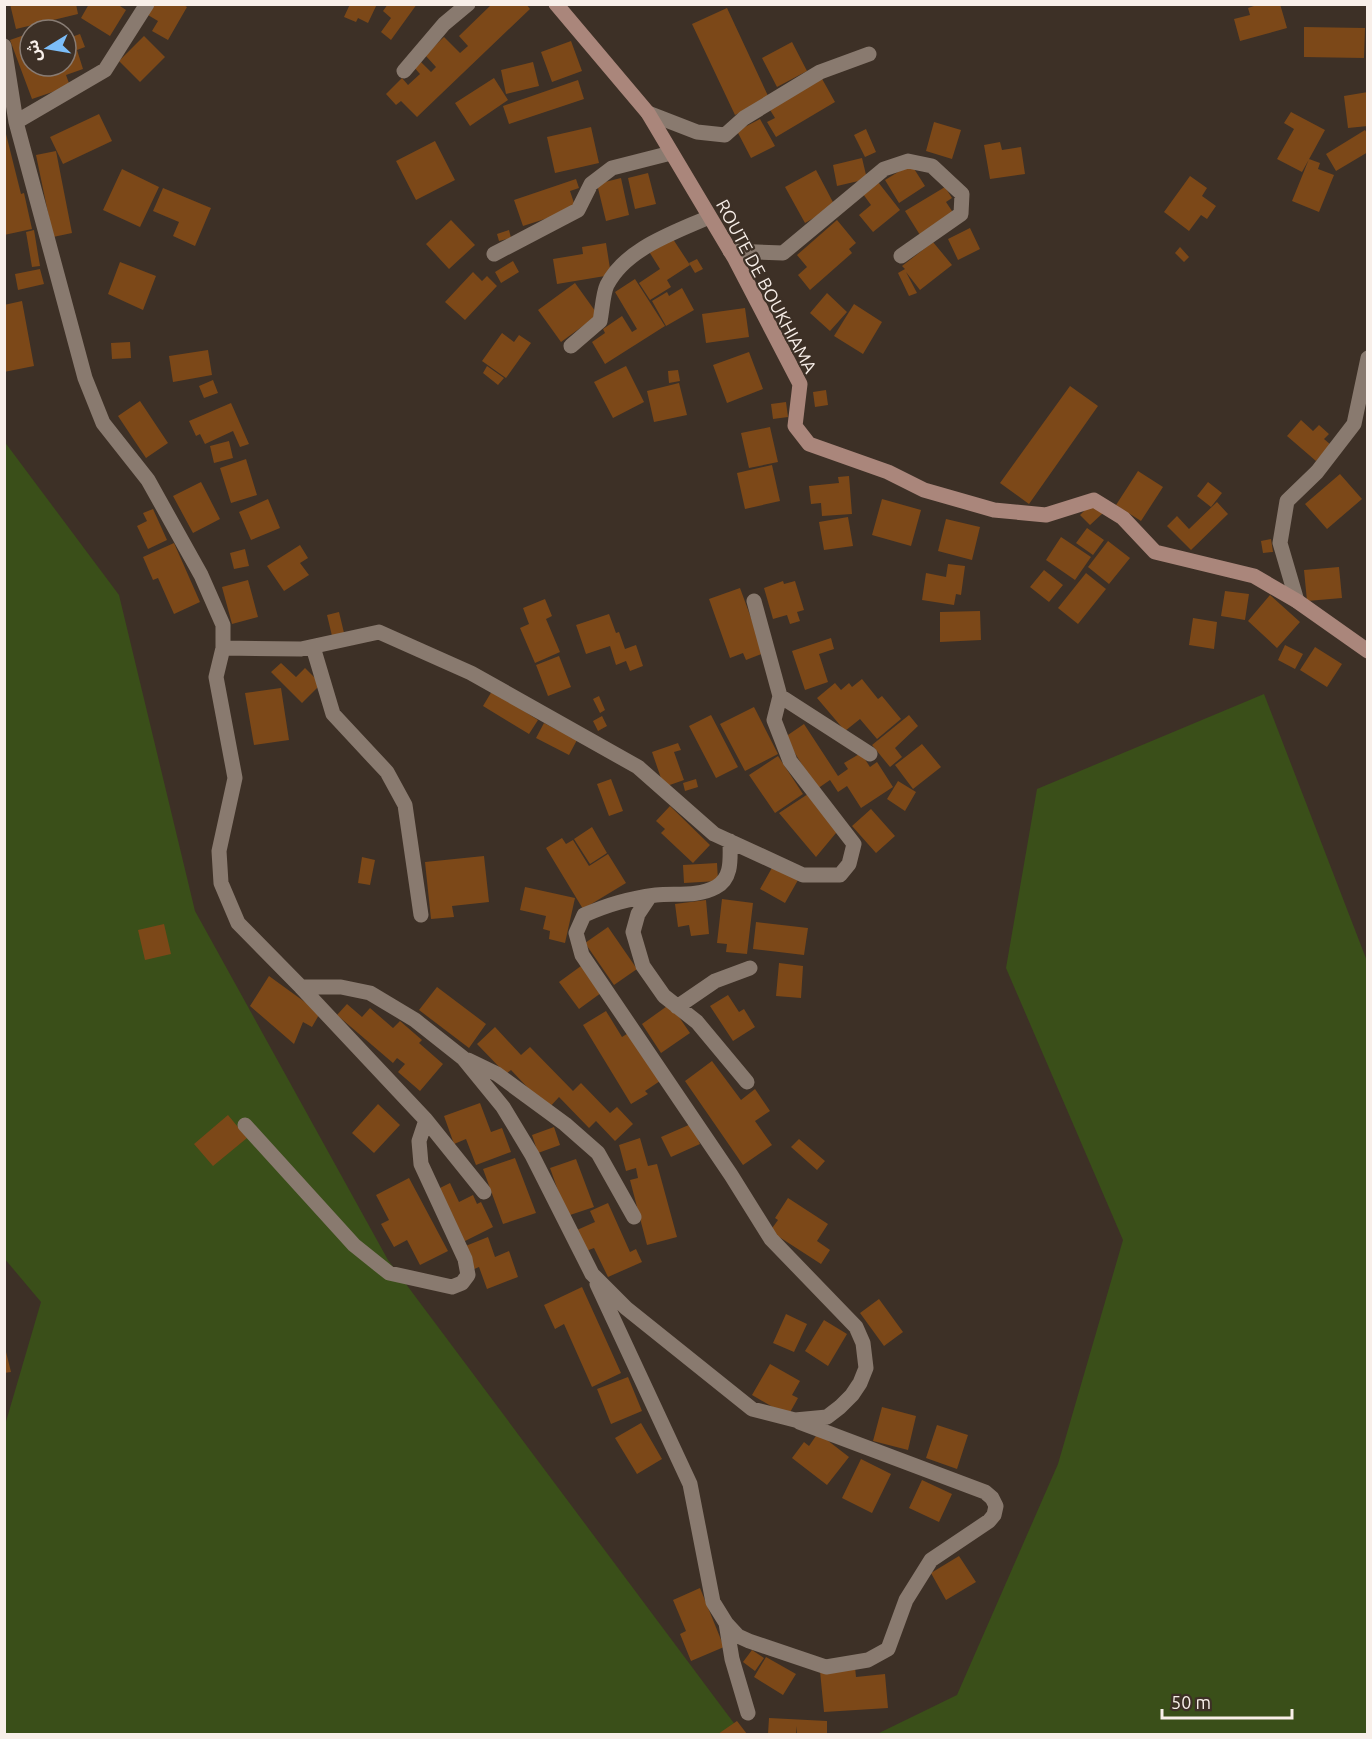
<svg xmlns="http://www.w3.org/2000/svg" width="1372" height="1739" viewBox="0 0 1372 1739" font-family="Ubuntu,'Noto Sans Arabic',sans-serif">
	<rect width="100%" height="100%" fill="#3d3026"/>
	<!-- green -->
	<path fill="#3a4f19" d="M 4,441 L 119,595 L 195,911 L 388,1260 L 742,1734 L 5,1734 L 5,1425 L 41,1302 L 4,1258 Z
		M 1264,694 L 1367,961 L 1367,1734 L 877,1734 L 957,1695 L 1058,1464 L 1123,1240 L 1006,968 L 1037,789 Z"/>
	<!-- building -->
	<path fill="#7c4818" d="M 10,4 L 76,4 L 78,14 L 16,29 Z
		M 89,4 L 117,4 L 126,10 L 110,36 L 81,18 Z
		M 154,4 L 182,4 L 187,7 L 168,40 L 152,31 L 158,21 L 148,15 Z
		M 350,4 L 377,4 L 368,23 L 358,18 L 356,22 L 344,17 Z
		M 388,4 L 417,4 L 391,40 L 381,32 L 391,18 L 383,11 Z
		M 492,4 L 526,4 L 530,9 L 417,117 L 401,101 L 396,105 L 386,94 L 402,78 L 408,85 L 420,74 L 413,66 L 419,60 L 431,72 L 436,67 L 425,55 L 444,37 L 460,53 L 468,46 L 459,36 Z
		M 1260,4 L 1280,4 L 1287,28 L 1240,41 L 1234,19 L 1250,15 L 1248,8 Z
		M 727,8 L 769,98 L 735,115 L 692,24 Z
		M 1304,27 L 1365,28 L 1364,58 L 1304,57 Z
		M 30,33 L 30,66 L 66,66 L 66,39 L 80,34 L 85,47 L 77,50 L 83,69 L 66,75 L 70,86 L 32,99 L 10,40 Z
		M 144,36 L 165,57 L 140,82 L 119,61 Z
		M 571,41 L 582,71 L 552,82 L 541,52 Z
		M 792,42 L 807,71 L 777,87 L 762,58 Z
		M 533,62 L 539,86 L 506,94 L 501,70 Z
		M 821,77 L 835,102 L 776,137 L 767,122 L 775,118 L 767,105 Z
		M 494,78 L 508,100 L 470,126 L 455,103 Z
		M 578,80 L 584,99 L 509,124 L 503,106 Z
		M 1368,92 L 1368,126 L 1348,128 L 1344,96 Z
		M 1291,112 L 1325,130 L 1302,172 L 1277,159 L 1294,129 L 1284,123 Z
		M 99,114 L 112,141 L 63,164 L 50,137 Z
		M 760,119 L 775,146 L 751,158 L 737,131 Z
		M 934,122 L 961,130 L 952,159 L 926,151 Z
		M 4,126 L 21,194 L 24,193 L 32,229 L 4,235 Z
		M 591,127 L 599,163 L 555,173 L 547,137 Z
		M 866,129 L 876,152 L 865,157 L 854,135 Z
		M 1365,130 L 1368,135 L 1368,152 L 1336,171 L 1326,154 Z
		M 435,141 L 455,180 L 416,200 L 396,161 Z
		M 1000,142 L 1002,150 L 1021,147 L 1025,174 L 990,179 L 984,145 Z
		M 56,151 L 72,233 L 53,237 L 36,155 Z
		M 862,158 L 867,179 L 837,186 L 833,165 Z
		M 1309,159 L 1320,163 L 1318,169 L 1334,175 L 1319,212 L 1292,201 Z
		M 911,164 L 925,186 L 899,203 L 885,180 Z
		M 122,169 L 159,187 L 140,227 L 103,210 Z
		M 816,170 L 835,206 L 805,223 L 785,187 Z
		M 648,173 L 656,204 L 635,209 L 628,178 Z
		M 1190,176 L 1207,188 L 1202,196 L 1216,206 L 1207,219 L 1201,215 L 1189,231 L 1164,212 Z
		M 621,178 L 629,215 L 606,221 L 597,184 Z
		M 576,179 L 579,188 L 570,191 L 576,209 L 523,226 L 514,200 Z
		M 878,182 L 900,210 L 873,232 L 859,215 L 871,205 L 863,194 Z
		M 945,187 L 952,198 L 946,202 L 954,214 L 920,235 L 905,211 Z
		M 163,188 L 211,208 L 195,246 L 173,236 L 179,222 L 153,211 Z
		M 451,220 L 475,245 L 449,269 L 426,244 Z
		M 837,220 L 856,243 L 849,249 L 852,253 L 810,290 L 798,275 L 807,267 L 797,255 Z
		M 970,228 L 980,249 L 958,260 L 948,239 Z
		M 34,230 L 40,266 L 32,267 L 26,232 Z
		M 509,230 L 511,238 L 499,241 L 497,234 Z
		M 671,236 L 690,265 L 667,280 L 671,287 L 650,300 L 639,283 L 660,269 L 648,250 Z
		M 933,242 L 952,265 L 920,290 L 906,272 L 917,293 L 909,296 L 898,273 L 905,269 L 902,266 Z
		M 606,243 L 611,275 L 557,284 L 553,259 L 583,254 L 582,247 Z
		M 1180,247 L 1189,257 L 1184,262 L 1175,253 Z
		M 697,259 L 703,269 L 695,273 L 689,263 Z
		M 513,261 L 519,272 L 501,283 L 495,272 Z
		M 120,262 L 156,276 L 143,310 L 108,294 Z
		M 40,269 L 44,284 L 18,290 L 15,274 Z
		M 473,272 L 482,281 L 487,276 L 497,286 L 465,320 L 445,302 Z
		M 635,279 L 665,326 L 605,364 L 592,342 L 605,333 L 603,329 L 622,316 L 632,332 L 637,329 L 615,292 Z
		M 575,283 L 598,315 L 561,342 L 538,310 Z
		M 682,288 L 694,310 L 666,326 L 652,301 L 667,292 L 669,296 Z
		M 827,293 L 847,312 L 830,331 L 810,313 Z
		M 22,301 L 34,366 L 4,372 L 4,305 Z
		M 854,304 L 882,322 L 863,354 L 834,336 Z
		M 745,308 L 749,337 L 706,343 L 702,314 Z
		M 502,333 L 514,342 L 519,335 L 531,343 L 506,378 L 482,361 Z
		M 130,342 L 131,358 L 112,359 L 111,343 Z
		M 208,350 L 212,375 L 173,382 L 169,356 Z
		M 749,352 L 763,389 L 727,403 L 713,365 Z
		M 487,366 L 504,378 L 498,385 L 483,373 Z
		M 626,366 L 644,402 L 613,418 L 594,382 Z
		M 678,370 L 680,381 L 669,383 L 668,371 Z
		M 213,380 L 218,393 L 204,398 L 199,386 Z
		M 679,383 L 687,415 L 654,422 L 647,391 Z
		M 1070,386 L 1098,406 L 1029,504 L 1000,483 Z
		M 826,390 L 828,405 L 815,407 L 813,392 Z
		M 140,401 L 168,443 L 146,458 L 118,416 Z
		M 786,402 L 788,417 L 773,419 L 771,404 Z
		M 231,403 L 249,444 L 240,447 L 233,431 L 205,444 L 200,434 L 196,436 L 189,421 Z
		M 1301,420 L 1313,431 L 1319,425 L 1329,434 L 1324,439 L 1331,445 L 1316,461 L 1287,436 Z
		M 770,427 L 778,462 L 749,468 L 741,433 Z
		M 229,441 L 233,458 L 214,463 L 210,446 Z
		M 246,459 L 257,495 L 231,503 L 220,468 Z
		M 772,465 L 780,501 L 745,509 L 737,473 Z
		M 1138,471 L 1163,487 L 1141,521 L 1116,505 Z
		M 1340,474 L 1362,499 L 1327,529 L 1305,504 Z
		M 849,476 L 852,514 L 822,516 L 821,503 L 811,504 L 809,486 L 839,483 L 838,477 Z
		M 201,482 L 220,519 L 193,533 L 173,496 Z
		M 1208,482 L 1222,493 L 1211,507 L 1197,496 Z
		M 268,499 L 280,528 L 251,540 L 239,512 Z
		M 882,499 L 921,510 L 911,546 L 872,535 Z
		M 1093,502 L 1103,513 L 1090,525 L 1080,515 Z
		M 1217,502 L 1228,514 L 1191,550 L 1167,526 L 1177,516 L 1189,529 Z
		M 153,509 L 167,540 L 148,549 L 137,526 L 147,521 L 143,513 Z
		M 848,517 L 853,546 L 824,550 L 819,522 Z
		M 946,519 L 980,527 L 972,560 L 938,551 Z
		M 1087,528 L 1104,540 L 1093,555 L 1076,543 Z
		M 1061,537 L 1091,557 L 1075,580 L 1046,560 Z
		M 1271,539 L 1273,552 L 1263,553 L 1261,541 Z
		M 1108,541 L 1130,558 L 1109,584 L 1088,567 Z
		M 174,543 L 200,602 L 174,614 L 158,578 L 153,580 L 143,557 Z
		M 300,545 L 308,558 L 300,563 L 309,575 L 284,591 L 267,566 Z
		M 245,549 L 249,566 L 234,569 L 230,553 Z
		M 948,564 L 965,566 L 961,595 L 956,594 L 954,605 L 922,600 L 926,573 L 946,577 Z
		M 1339,567 L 1342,598 L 1307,601 L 1304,570 Z
		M 1044,570 L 1063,585 L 1049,602 L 1030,587 Z
		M 1086,573 L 1106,589 L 1078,624 L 1058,608 Z
		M 248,580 L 258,617 L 232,624 L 222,587 Z
		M 783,581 L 784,584 L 795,581 L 804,610 L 797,612 L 800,621 L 790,624 L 787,615 L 773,619 L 764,588 Z
		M 740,588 L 764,653 L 746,660 L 743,653 L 730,658 L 709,599 Z
		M 1225,591 L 1249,594 L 1245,620 L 1221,616 Z
		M 1270,595 L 1300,622 L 1277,648 L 1248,621 Z
		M 545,599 L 552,616 L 546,619 L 560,652 L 535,663 L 520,628 L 529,624 L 523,608 Z
		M 980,611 L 981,640 L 940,642 L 940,612 Z
		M 339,612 L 345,637 L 333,640 L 327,615 Z
		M 609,614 L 616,633 L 619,632 L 625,649 L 636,645 L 643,666 L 630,671 L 626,661 L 616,665 L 610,646 L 586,654 L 576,625 Z
		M 1193,618 L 1217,622 L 1214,649 L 1189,645 Z
		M 831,638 L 834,649 L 819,654 L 828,682 L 805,690 L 792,651 Z
		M 1285,645 L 1303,654 L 1295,669 L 1278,660 Z
		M 1315,647 L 1342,664 L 1327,687 L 1300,670 Z
		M 559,656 L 571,687 L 548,696 L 536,665 Z
		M 281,663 L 296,677 L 305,668 L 321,684 L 302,703 L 271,672 Z
		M 862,679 L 878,699 L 882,696 L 901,719 L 877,739 L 860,719 L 845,731 L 817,698 L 835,683 L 841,690 L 849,683 L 852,687 Z
		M 281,688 L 289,740 L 254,745 L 245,693 Z
		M 492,691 L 538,720 L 529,734 L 483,706 Z
		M 599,696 L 605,710 L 600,713 L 593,699 Z
		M 754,707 L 778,754 L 745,771 L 720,724 Z
		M 711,715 L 738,767 L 716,778 L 689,726 Z
		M 909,715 L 918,726 L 895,748 L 902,757 L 890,767 L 872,745 Z
		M 602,716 L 607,726 L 598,731 L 593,721 Z
		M 544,723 L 577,740 L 569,755 L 536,738 Z
		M 804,724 L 838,776 L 848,769 L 844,763 L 861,753 L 870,767 L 877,762 L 893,787 L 861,808 L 847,786 L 838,792 L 830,780 L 817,789 L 785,737 Z
		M 678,743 L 681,750 L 674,752 L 684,780 L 664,787 L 652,752 Z
		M 922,744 L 941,767 L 913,789 L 895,765 Z
		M 778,756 L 803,794 L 775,813 L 749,775 Z
		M 611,779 L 623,811 L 609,816 L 597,784 Z
		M 696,779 L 698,787 L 685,791 L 683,783 Z
		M 898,781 L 916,792 L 905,811 L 887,799 Z
		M 808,794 L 836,826 L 836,833 L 816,857 L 779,813 Z
		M 670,806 L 710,845 L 693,863 L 661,833 L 665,829 L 656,821 Z
		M 871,809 L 895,836 L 876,853 L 852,826 Z
		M 592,827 L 607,853 L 590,864 L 574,839 Z
		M 562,838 L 566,844 L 573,840 L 589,866 L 608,854 L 626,883 L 583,909 L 546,848 Z
		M 484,856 L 489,902 L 452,906 L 454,917 L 431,919 L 425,862 Z
		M 362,857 L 375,860 L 370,885 L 358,883 Z
		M 717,863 L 718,881 L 684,883 L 683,865 Z
		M 773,866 L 798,880 L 785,903 L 760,889 Z
		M 525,887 L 575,898 L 565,943 L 549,939 L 550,931 L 543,929 L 546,916 L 520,910 Z
		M 722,899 L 753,903 L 747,954 L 726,952 L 727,944 L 717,943 Z
		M 706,900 L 709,934 L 691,936 L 689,925 L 678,927 L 675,904 Z
		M 756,922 L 808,928 L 804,955 L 753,949 Z
		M 164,924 L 171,954 L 145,960 L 138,930 Z
		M 608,927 L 637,969 L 614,985 L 585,943 Z
		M 779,963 L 803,966 L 801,998 L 776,996 Z
		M 581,966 L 601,993 L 579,1009 L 559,982 Z
		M 269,976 L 320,1013 L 312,1027 L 303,1022 L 294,1044 L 250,1006 Z
		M 437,987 L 486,1024 L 469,1048 L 419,1010 Z
		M 728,995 L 739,1012 L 744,1009 L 755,1027 L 733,1041 L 710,1006 Z
		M 347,1004 L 362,1017 L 370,1008 L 393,1028 L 400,1021 L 422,1040 L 419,1043 L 443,1064 L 420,1091 L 398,1072 L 405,1064 L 397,1058 L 393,1063 L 337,1015 Z
		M 670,1004 L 690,1033 L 661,1053 L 642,1024 Z
		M 606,1011 L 622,1037 L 630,1032 L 660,1081 L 645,1091 L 648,1094 L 631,1104 L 583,1025 Z
		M 495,1027 L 521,1055 L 530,1047 L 573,1091 L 581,1083 L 610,1113 L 617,1107 L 633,1124 L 615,1141 L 596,1121 L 589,1128 L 559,1097 L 548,1109 L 511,1070 L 506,1074 L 477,1044 Z
		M 712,1061 L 741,1100 L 755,1089 L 770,1111 L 755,1121 L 772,1145 L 743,1165 L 685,1081 Z
		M 480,1103 L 491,1132 L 502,1128 L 511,1152 L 476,1165 L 466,1139 L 454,1144 L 444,1116 Z
		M 378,1104 L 400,1125 L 374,1153 L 352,1133 Z
		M 228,1115 L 247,1138 L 213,1166 L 194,1144 Z
		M 691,1124 L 700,1144 L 671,1157 L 661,1137 Z
		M 554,1127 L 560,1145 L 538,1153 L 532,1135 Z
		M 640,1138 L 648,1166 L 657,1164 L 677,1237 L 647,1245 L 630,1180 L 638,1178 L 636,1168 L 626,1171 L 619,1145 Z
		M 799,1139 L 825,1161 L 817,1170 L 791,1147 Z
		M 515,1158 L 536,1213 L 503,1224 L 483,1169 Z
		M 576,1159 L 594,1207 L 567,1216 L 550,1168 Z
		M 409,1178 L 448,1251 L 420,1265 L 407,1240 L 394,1247 L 381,1224 L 389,1220 L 376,1195 Z
		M 450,1183 L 459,1202 L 473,1195 L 477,1204 L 481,1202 L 493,1227 L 463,1242 L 438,1189 Z
		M 788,1198 L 828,1224 L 817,1241 L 830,1250 L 821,1264 L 770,1231 L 778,1220 L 775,1218 Z
		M 608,1203 L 630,1252 L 636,1249 L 642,1262 L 608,1277 L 594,1248 L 586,1251 L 577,1230 L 595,1222 L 590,1211 Z
		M 488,1237 L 495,1257 L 509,1251 L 518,1277 L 487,1289 L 479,1267 L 472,1270 L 463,1247 Z
		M 582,1287 L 621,1373 L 592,1387 L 564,1324 L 555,1329 L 544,1305 Z
		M 879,1299 L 903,1332 L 884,1346 L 860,1313 Z
		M 786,1314 L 807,1324 L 794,1352 L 773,1343 Z
		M 824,1320 L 847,1334 L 828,1366 L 805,1351 Z
		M 4,1344 L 11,1372 L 4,1373 Z
		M 770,1364 L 800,1381 L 792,1395 L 798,1398 L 788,1416 L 752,1395 Z
		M 628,1377 L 642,1411 L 611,1424 L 597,1389 Z
		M 882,1407 L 916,1416 L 908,1450 L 873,1441 Z
		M 641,1423 L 662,1459 L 637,1474 L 615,1438 Z
		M 937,1425 L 968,1435 L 957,1469 L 926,1458 Z
		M 818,1433 L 849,1457 L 827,1485 L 792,1458 L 804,1442 L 809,1446 Z
		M 861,1459 L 891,1474 L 872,1513 L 842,1498 Z
		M 922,1480 L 952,1494 L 939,1522 L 909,1508 Z
		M 959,1556 L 976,1582 L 946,1600 L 931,1573 Z
		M 700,1588 L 724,1647 L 691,1661 L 680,1634 L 686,1631 L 673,1600 Z
		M 752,1650 L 764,1658 L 755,1671 L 743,1662 Z
		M 766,1657 L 796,1674 L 783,1695 L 754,1677 Z
		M 855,1667 L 856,1677 L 885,1674 L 888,1708 L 824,1712 L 820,1671 Z
		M 769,1718 L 827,1721 L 827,1734 L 797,1734 L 797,1726 L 796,1734 L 768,1734 Z
		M 737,1721 L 747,1734 L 718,1734 Z"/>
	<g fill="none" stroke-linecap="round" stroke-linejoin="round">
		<!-- street -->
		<path stroke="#897a6f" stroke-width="15" d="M 4,46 L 16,122 L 85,378 L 103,423 L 148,480 L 201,575 L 223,625 L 223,648 L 216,677 L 235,778 L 219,851 L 221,883 L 238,923 L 301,987 L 341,987 L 370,993 L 415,1020 L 463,1058 L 503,1107 L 532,1155 L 592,1274 L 626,1308 L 752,1409 L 795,1420 L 827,1417 L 840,1407 L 852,1395 L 860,1383 L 866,1368 L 863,1343 L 856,1327 L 771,1239 L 731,1175 L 582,955 L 576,933 L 584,915 C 610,904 627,899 656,895 C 675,893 698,897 716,887 C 733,878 730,857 730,841
			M 404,71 L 444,24 L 468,4
			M 648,113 L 697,132 L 725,135 L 744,118 L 820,72 L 869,54
			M 16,122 L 105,70 L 147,4
			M 730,251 L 783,253 L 884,169 L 908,161 L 932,166 L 962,194 L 961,214 L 901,256
			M 494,254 L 578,210 L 591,184 L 612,168 L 671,153
			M 571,346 L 600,321 C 602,312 603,293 607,285 C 626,248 674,233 709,217
			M 1297,601 L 1280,543 L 1287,501 L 1317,472 L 1354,424 L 1368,358
			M 313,647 L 333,714 L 387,772 L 405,805 L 421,915
			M 223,648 L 301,649 L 379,632 L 471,673 L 638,767 L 714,834 L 803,875 L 840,875 L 849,864 L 854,844 L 790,761 L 774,720 L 780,696 L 754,601
			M 780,696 L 870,754
			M 650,896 L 638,914 L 633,932 L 643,966 L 664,996 L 697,1022 L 747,1082
			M 301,987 L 426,1120 L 484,1192
			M 677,1007 L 715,981 L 750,968
			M 468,1060 L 497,1074 L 565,1124 L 598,1153 L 634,1217
			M 245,1125 L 354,1245 L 389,1273 L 452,1287 L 462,1283 L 468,1275 L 465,1259 L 421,1164 L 419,1141 L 426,1120
			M 597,1284 L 690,1484 L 713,1602 L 726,1623 L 738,1636 L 749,1641 L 826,1667 L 868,1660 L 888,1649 L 906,1600 L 931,1560 L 989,1521 L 994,1515 L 996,1506 L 992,1498 L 985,1492 L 799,1422
			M 726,1623 L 732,1659 L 748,1713"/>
		<!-- secondary -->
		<path stroke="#aa867b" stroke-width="15" d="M 556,4 L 648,113 L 735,259 L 800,384 L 795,426 L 809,444 L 888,472 L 924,490 L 994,510 L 1046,515 L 1094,500 L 1123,518 L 1155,552 L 1254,576 L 1297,601 L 1368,651"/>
	</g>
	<g text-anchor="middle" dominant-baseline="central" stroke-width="4.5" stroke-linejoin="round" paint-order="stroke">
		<!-- street labels -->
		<g font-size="18" fill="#f8efe9" stroke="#3d3026">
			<text transform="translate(767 286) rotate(62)">ROUTE DE BOUKHIAMA</text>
		</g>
	</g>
	<!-- border -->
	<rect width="1372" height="1739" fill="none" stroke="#f8efe9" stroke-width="12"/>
	<!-- north arrow -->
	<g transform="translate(48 48) rotate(259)"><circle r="28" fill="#3d3026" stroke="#887c74" stroke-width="1.5"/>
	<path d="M0-4.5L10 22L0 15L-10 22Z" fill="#7cbef9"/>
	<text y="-9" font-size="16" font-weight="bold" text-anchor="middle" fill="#f8efe9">ش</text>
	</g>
	<!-- scale -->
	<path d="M1162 1709v9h130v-9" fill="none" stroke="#f8efe9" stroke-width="3"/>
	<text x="1171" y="1709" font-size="18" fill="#f8efe9" stroke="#3d3026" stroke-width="4.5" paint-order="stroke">50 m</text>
</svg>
